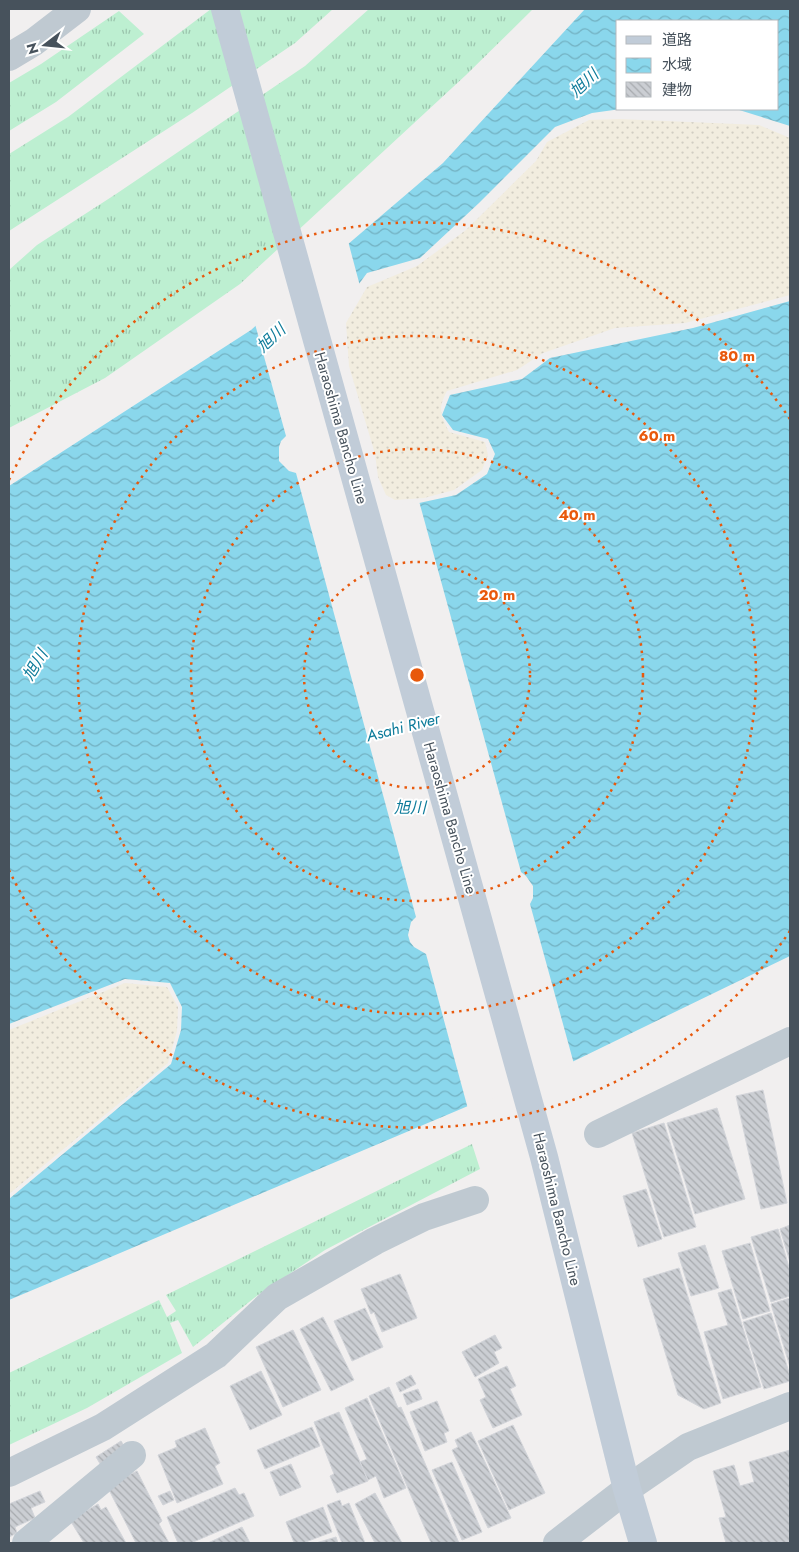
<svg xmlns="http://www.w3.org/2000/svg" width="799" height="1552" viewBox="0 0 799 1552" font-family="Jost,'Noto Sans JP',sans-serif">
	<defs>
		<pattern id="grass-tufts" width="24" height="20" patternUnits="userSpaceOnUse" patternTransform="scale(1.25)"><rect width="24" height="20" fill="#bdefd1"/><path d="M3 7l-1-3M5 7V3M7 7l1-3M15 17l-1-3M17 17v-4M19 17l1-3" fill="none" stroke="#9bc4ad"/></pattern>
		<pattern id="sand-dots" width="8" height="8" patternUnits="userSpaceOnUse" patternTransform="scale(1.25)"><rect width="8" height="8" fill="#f2eddf"/><path d="M2 2h.1M6 6h.1" fill="none" stroke="#d1cdc2" stroke-width="1.8" stroke-linecap="round"/></pattern>
		<pattern id="water-waves" width="16" height="10" patternUnits="userSpaceOnUse" patternTransform="scale(1.25)"><rect width="16" height="10" fill="#8ad7ec"/><path d="M0 5q4-4 8 0t8 0" fill="none" stroke="#73b1c2"/></pattern>
		<pattern id="building-back-hatch" width="6" height="6" patternUnits="userSpaceOnUse" patternTransform="scale(1.25)"><rect width="6" height="6" fill="#cbced3"/><path d="M-1 5l2 2M0 0l6 6M5-1l2 2" fill="none" stroke="#a7aaae"/></pattern>
	</defs>
	<rect width="100%" height="100%" fill="#f1efef"/>
	<!-- grass -->
	<path fill="url(#grass-tufts)" d="M 211,9 L 333,9 L 295,43 L 192,113 L 9,231 L 9,154 L 68,117 Z
		M 369,9 L 533,9 L 466,75 L 240,284 L 105,378 L 9,428 L 9,270 L 37,245 L 116,194 L 305,66 Z
		M 119,11 L 144,34 L 56,102 L 9,131 L 9,83 L 41,64 Z
		M 472,1144 L 480,1169 L 325,1250 L 258,1295 L 193,1347 L 178,1320 L 170,1323 L 182,1353 L 87,1408 L 9,1445 L 9,1373 L 159,1300 L 167,1317 L 176,1311 L 166,1295 Z"/>
	<!-- sand -->
	<path fill="url(#sand-dots)" d="M 619,119 L 759,125 L 790,138 L 790,295 L 685,323 L 615,328 L 543,353 L 517,370 L 447,391 C 437,410 441,414 449,432 L 485,442 L 488,455 L 482,470 L 454,490 L 424,498 L 395,500 L 386,495 L 378,477 L 375,454 L 349,366 L 346,323 L 367,287 L 417,266 L 466,230 L 536,161 L 547,142 L 589,120 Z
		M 125,983 L 167,987 L 178,1007 L 177,1031 L 168,1063 L 9,1194 L 9,1030 Z"/>
	<!-- water -->
	<path fill="url(#water-waves)" d="M 585,9 L 790,9 L 790,126 L 736,109 L 778,109 L 778,21 L 618,21 L 618,109 L 621,109 L 592,113 L 555,127 L 479,203 L 420,258 L 367,273 L 340,310 L 339,356 L 381,506 L 396,508 L 456,495 L 487,474 L 495,454 L 488,439 L 453,430 L 442,415 L 450,395 L 522,379 L 550,358 L 693,328 L 790,301 L 790,956 L 572,1062 L 9,1300 L 9,1199 L 171,1064 L 181,1030 L 182,1007 L 170,983 L 125,979 L 9,1024 L 9,486 L 251,330 L 340,251 L 443,163 Z"/>
	<!-- pier -->
	<path fill="#f1efef" d="M 348,241 L 360,286 L 343,311 L 342,355 L 364,429 L 383,504 L 396,506 L 419,501 L 521,872 L 526,876 L 533,886 L 533,898 L 530,904 L 574,1064 L 468,1109 L 426,954 L 414,947 L 410,942 L 408,935 L 411,922 L 416,917 L 296,473 L 289,471 L 279,461 L 279,447 L 281,441 L 286,436 L 255,324 Z"/>
	<!-- building -->
	<path fill="url(#building-back-hatch)" stroke="#d3d5da" d="M 763,1090 L 787,1203 L 761,1209 L 736,1096 Z
		M 717,1108 L 745,1199 L 695,1214 L 667,1123 Z
		M 664,1123 L 696,1227 L 664,1237 L 632,1133 Z
		M 646,1189 L 662,1239 L 638,1247 L 623,1196 Z
		M 790,1225 L 790,1262 L 780,1229 Z
		M 778,1229 L 790,1271 L 790,1296 L 771,1302 L 751,1237 Z
		M 750,1243 L 770,1311 L 743,1319 L 722,1251 Z
		M 705,1245 L 719,1288 L 691,1296 L 678,1253 Z
		M 679,1268 L 721,1403 L 704,1409 L 678,1395 L 643,1279 Z
		M 400,1274 L 417,1318 L 382,1332 L 374,1312 L 371,1314 L 361,1289 Z
		M 731,1289 L 761,1387 L 723,1399 L 704,1332 L 728,1325 L 718,1293 Z
		M 790,1298 L 790,1367 L 771,1304 Z
		M 365,1308 L 383,1347 L 352,1361 L 334,1321 Z
		M 771,1313 L 790,1376 L 790,1381 L 764,1389 L 743,1322 Z
		M 323,1317 L 354,1380 L 331,1391 L 300,1329 Z
		M 293,1330 L 321,1390 L 283,1407 L 256,1347 Z
		M 495,1335 L 502,1348 L 494,1352 L 499,1363 L 475,1377 L 462,1352 Z
		M 507,1366 L 516,1386 L 510,1389 L 522,1415 L 493,1428 L 480,1400 L 486,1397 L 478,1379 Z
		M 261,1371 L 282,1415 L 250,1430 L 230,1386 Z
		M 411,1375 L 416,1384 L 400,1392 L 396,1383 Z
		M 389,1387 L 398,1408 L 401,1407 L 459,1543 L 431,1543 L 369,1396 Z
		M 418,1389 L 422,1399 L 407,1405 L 403,1394 Z
		M 367,1398 L 406,1488 L 384,1498 L 376,1476 L 368,1480 L 360,1462 L 367,1459 L 345,1408 Z
		M 437,1401 L 449,1431 L 444,1433 L 447,1442 L 425,1451 L 410,1412 Z
		M 339,1412 L 368,1481 L 337,1493 L 330,1476 L 334,1474 L 314,1422 Z
		M 513,1425 L 545,1493 L 509,1510 L 478,1441 Z
		M 312,1427 L 320,1446 L 265,1469 L 257,1450 Z
		M 205,1428 L 220,1463 L 215,1466 L 223,1484 L 177,1503 L 158,1455 L 177,1447 L 175,1441 Z
		M 471,1432 L 511,1518 L 488,1528 L 452,1450 L 458,1447 L 455,1440 Z
		M 121,1441 L 127,1451 L 102,1467 L 96,1457 Z
		M 790,1450 L 790,1543 L 726,1543 L 719,1518 L 726,1517 L 713,1471 L 734,1465 L 740,1486 L 754,1482 L 749,1462 Z
		M 452,1462 L 482,1532 L 462,1540 L 432,1470 Z
		M 291,1464 L 301,1487 L 280,1496 L 270,1472 Z
		M 137,1471 L 162,1521 L 159,1524 L 169,1543 L 136,1543 L 107,1486 Z
		M 235,1488 L 239,1495 L 244,1493 L 254,1516 L 191,1543 L 178,1543 L 167,1517 Z
		M 40,1491 L 45,1502 L 31,1508 L 35,1518 L 15,1527 L 17,1533 L 9,1537 L 9,1504 Z
		M 170,1491 L 174,1500 L 163,1505 L 158,1496 Z
		M 375,1493 L 402,1543 L 375,1543 L 355,1504 Z
		M 340,1500 L 342,1506 L 349,1503 L 365,1543 L 342,1543 L 327,1505 Z
		M 98,1504 L 101,1510 L 106,1507 L 126,1543 L 84,1543 L 70,1520 Z
		M 323,1507 L 332,1532 L 303,1543 L 294,1543 L 286,1522 Z
		M 242,1527 L 250,1543 L 208,1543 Z
		M 336,1537 L 338,1543 L 316,1543 Z"/>
	<g fill="none" stroke-linecap="round" stroke-linejoin="round">
		<!-- minor -->
		<path stroke="#bfc9d1" stroke-width="28" d="M 9,57 L 34,42 L 77,9
			M 598,1134 L 790,1041
			M 9,1473 L 103,1427 L 216,1355 L 277,1297 L 375,1241 L 424,1217 L 475,1200
			M 26,1543 L 132,1455"/>
		<!-- tertiary -->
		<path stroke="#bfc9d1" stroke-width="28" d="M 557,1543 L 627,1489 L 688,1447 L 790,1406"/>
		<!-- secondary -->
		<path stroke="#c1ccd8" stroke-width="28" d="M 225,9 L 544,1157 L 627,1489 L 643,1543"/>
	</g>
	<!-- distance rings -->
	<g fill="none" stroke="#e8590c" stroke-width="2.5" stroke-dasharray="2.5 5">
		<circle cx="417" cy="675" r="113"/>
		<circle cx="417" cy="675" r="226"/>
		<circle cx="417" cy="675" r="339"/>
		<path d="M790 931A452 452 0 0 1 9 870M9 480A452 452 0 0 1 790 419"/>
	</g>
	<g text-anchor="middle" dominant-baseline="central" stroke-width="4" stroke-linejoin="round" paint-order="stroke">
		<!-- street labels -->
		<g font-size="15" fill="#47525c" stroke="#fff">
			<text transform="translate(341 428) rotate(74)">Haraoshima Bancho Line</text>
			<text transform="translate(450 818) rotate(74)">Haraoshima Bancho Line</text>
			<text transform="translate(557 1209) rotate(76)">Haraoshima Bancho Line</text>
		</g>
		<!-- water labels -->
		<g font-size="16" font-style="italic" fill="#0d7b9a" stroke="#fff">
			<text transform="translate(584 83) rotate(-43)">旭川</text>
			<text transform="translate(271 338) rotate(-43)">旭川</text>
			<text transform="translate(35 665) rotate(-59)">旭川</text>
			<text transform="translate(403 727) rotate(-14)">Asahi River</text>
			<text x="410" y="807">旭川</text>
		</g>
	</g>
	<circle cx="417" cy="675" r="8" fill="#e8590c" stroke="#fff" stroke-width="2.5"/>
	<g font-size="15" text-anchor="middle" font-weight="bold" fill="#e8590c" stroke="#fff" stroke-width="4" stroke-linejoin="round" paint-order="stroke">
		<text x="737" y="361">80 m</text>
		<text x="657" y="441">60 m</text>
		<text x="577" y="520">40 m</text>
		<text x="497" y="600">20 m</text>
	</g>
	<!-- border -->
	<rect width="799" height="1552" fill="none" stroke="#47525c" stroke-width="20"/>
	<!-- legend -->
	<rect x="616" y="20" width="162" height="90" fill="#ffffff" stroke="#b5babe"/>
	<rect x="626" y="36" width="25" height="8" fill="#c1ccd8" stroke="#b5babe"/>
	<text x="662" y="45" font-size="15" fill="#47525c">道路</text>
	<rect x="626" y="58" width="25" height="15" fill="url(#water-waves)" stroke="#b5babe"/>
	<text x="662" y="70" font-size="15" fill="#47525c">水域</text>
	<rect x="626" y="82" width="25" height="15" fill="url(#building-back-hatch)" stroke="#b5babe"/>
	<text x="662" y="95" font-size="15" fill="#47525c">建物</text>
	<!-- north arrow -->
	<g transform="translate(45 45) rotate(254)" stroke="#ffffff" stroke-width="4" paint-order="stroke">
	<path d="M0-4L9 19L0 12L-9 19Z" fill="#47525c"/>
	<text y="-8" font-size="14" font-weight="bold" text-anchor="middle" fill="#47525c">N</text>
	</g>
</svg>
